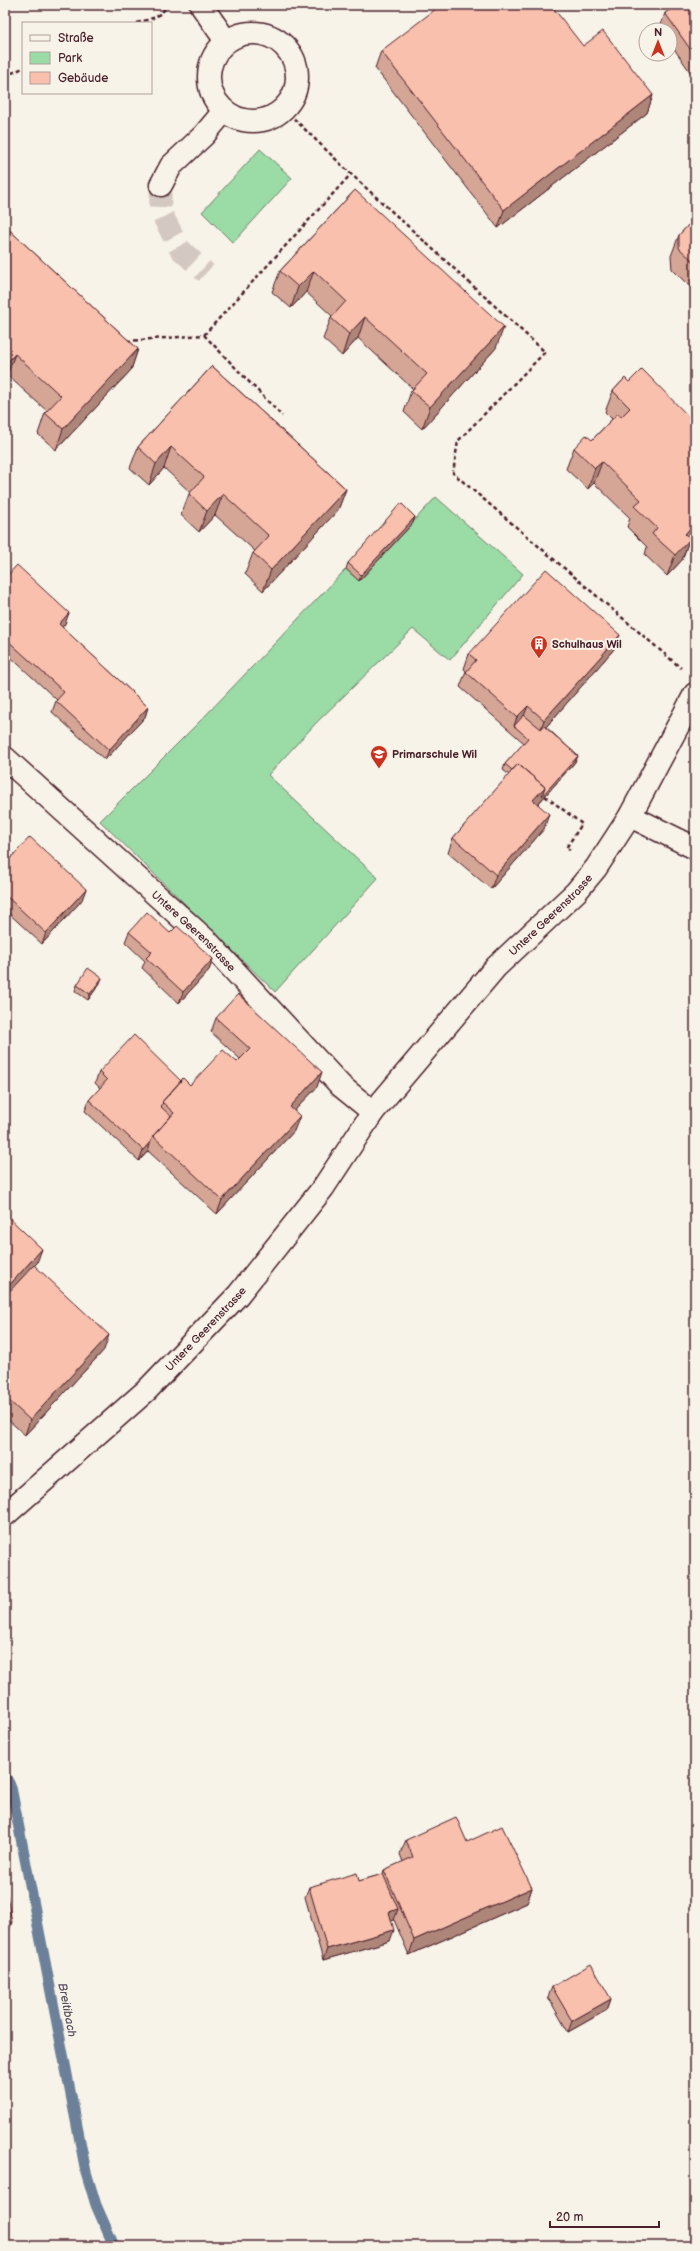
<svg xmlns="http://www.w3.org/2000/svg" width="700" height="2251" viewBox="0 0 700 2251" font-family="'Balsamiq Sans',sans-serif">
	<rect width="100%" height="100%" fill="#f7f3e8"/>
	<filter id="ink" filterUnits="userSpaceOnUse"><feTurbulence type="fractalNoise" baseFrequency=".025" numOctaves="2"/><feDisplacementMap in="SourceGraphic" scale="8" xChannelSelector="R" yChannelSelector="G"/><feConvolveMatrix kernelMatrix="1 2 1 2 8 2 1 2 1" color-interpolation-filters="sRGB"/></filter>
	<g filter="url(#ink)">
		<!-- green -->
		<path fill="#9adba6" stroke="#727d68" d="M 260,149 L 292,178 L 233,243 L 202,212 Z
			M 436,497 L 523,574 L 450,660 L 413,629 L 317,722 L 268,775 L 378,878 L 275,992 L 100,821 L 204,717 L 346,569 L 359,580 Z"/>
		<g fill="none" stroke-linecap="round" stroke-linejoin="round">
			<!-- stream -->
			<path stroke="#6c8199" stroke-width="11" d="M 5,1776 L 11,1787 L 86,2172 L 96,2205 L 114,2246"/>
			<!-- minor-tunnel -->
			<path stroke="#d4c9c2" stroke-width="22" stroke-dasharray="22 11" stroke-linecap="butt" d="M 161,185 L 160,211 L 180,249 L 206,273"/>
			<defs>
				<g id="minor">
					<path d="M 201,5 L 226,41"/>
					<circle cx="253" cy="77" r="44"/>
					<path d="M 161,185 L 171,166 L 204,135 L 224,111"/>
					<path id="s1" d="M 5,758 L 207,941 L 341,1086 L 373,1112"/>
					<path d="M 630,816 L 695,848"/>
					<path id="s2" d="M 5,1515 L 147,1390 L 238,1295 L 323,1188 L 373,1112 L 496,967 L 576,892 L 596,868 L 630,816 L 695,694"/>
				</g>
			</defs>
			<!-- minor casing -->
			<use href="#minor" stroke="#4a1f2b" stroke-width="25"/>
			<!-- path -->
			<path stroke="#4a1f2b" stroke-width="2.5" stroke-dasharray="4 3" stroke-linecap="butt" d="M 137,23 L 156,17 L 170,5
				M 5,76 L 23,68
				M 284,109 L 351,174 L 545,352 L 458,441 L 453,473 L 681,668
				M 204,335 L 282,416
				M 127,341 L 204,335 L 351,174
				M 545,796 L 582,824 L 566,848 L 570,850"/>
			<!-- minor -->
			<use href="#minor" stroke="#f7f3e8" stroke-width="22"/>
		</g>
		<!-- wall -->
		<path fill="#d5a595" stroke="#4a1f2b" d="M 695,5 L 695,79 L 670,43 L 670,30 L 661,30 L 660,28 L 665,13 Z
			M 583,46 L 653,95 L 647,113 L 498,228 L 375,68 L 381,51 Z
			M 355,190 L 496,348 L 422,429 L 404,412 L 411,391 L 413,389 L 358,338 L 342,356 L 323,339 L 331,318 L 332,316 L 306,292 L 291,308 L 272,292 L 280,271 Z
			M 695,218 L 695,292 L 672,269 L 671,256 L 679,235 Z
			M 5,226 L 138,349 L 131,370 L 56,450 L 38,434 L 45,413 L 47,411 L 7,375 Z
			M 212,366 L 346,489 L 338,510 L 263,591 L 245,574 L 253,553 L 255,551 L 215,515 L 199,532 L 181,515 L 189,494 L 190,492 L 164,468 L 149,485 L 130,468 L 138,447 Z
			M 625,378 L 688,543 L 682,560 L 667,576 L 645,555 L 647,547 L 627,527 L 630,518 L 594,483 L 588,489 L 566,469 L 574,448 L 592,440 L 612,419 L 605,412 L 613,391 Z
			M 415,517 L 413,523 L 359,581 L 346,569 L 348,563 Z
			M 5,578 L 65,624 L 62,627 L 148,707 L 145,717 L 105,760 L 52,712 L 56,701 L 57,700 L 5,652 Z
			M 614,649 L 546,727 L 578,756 L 575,762 L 538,804 L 544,829 L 491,889 L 448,853 L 453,838 L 509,775 L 503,770 L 505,764 L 524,743 L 460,687 L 466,671 L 464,669 L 469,654 Z
			M 5,864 L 82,900 L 42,944 L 5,910 Z
			M 129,932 L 170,933 L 213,959 L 209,970 L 179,1003 L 142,968 L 145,961 L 125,942 Z
			M 100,983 L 88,1000 L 75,991 L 77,985 Z
			M 216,1018 L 317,1087 L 294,1111 L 294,1131 L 217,1214 L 148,1151 L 139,1161 L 85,1111 L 89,1100 L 100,1088 L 95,1083 L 99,1072 L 181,1081 L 190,1085 L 237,1062 L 240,1059 L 211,1032 Z
			M 5,1214 L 37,1263 L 34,1266 L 104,1350 L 25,1435 L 5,1417 Z
			M 406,1840 L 467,1842 L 532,1888 L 527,1903 L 409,1955 L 394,1920 L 391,1921 L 390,1941 L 323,1960 L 305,1897 L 309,1887 L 359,1881 L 383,1874 L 384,1870 L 403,1862 L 400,1854 Z
			M 552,1987 L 611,1999 L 607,2010 L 568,2032 L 548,1997 Z"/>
		<!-- shaded-wall -->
		<path fill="#ae8679" stroke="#4a1f2b" d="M 653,95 L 647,113 L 498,228 L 504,210 Z
			M 314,271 L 306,292 L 291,308 L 298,287 Z
			M 365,317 L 358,338 L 342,356 L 349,334 Z
			M 504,327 L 496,348 L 422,429 L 430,407 Z
			M 138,349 L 131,370 L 56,450 L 63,429 Z
			M 15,354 L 7,375 L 5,377 L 5,365 Z
			M 171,447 L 164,468 L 149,485 L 156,464 Z
			M 602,462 L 594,483 L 588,489 L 595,468 Z
			M 346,489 L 338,510 L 263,591 L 271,570 Z
			M 223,494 L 215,515 L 199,532 L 207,511 Z
			M 415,517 L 413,523 L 359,581 L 361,575 Z
			M 695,523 L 695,536 L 688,543 L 682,560 L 667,576 L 675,555 L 685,534 Z
			M 69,613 L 65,624 L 55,635 L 59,624 Z
			M 620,635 L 614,649 L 539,735 L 544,720 Z
			M 528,706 L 522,720 L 514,726 L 517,717 Z
			M 148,707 L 145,717 L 105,760 L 109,750 Z
			M 578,756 L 575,762 L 528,815 L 533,800 L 545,787 Z
			M 549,814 L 544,829 L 491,889 L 496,875 Z
			M 86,889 L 82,900 L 42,944 L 46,933 Z
			M 213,959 L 209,970 L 179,1003 L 183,992 Z
			M 102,978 L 100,983 L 88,1000 L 90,994 Z
			M 322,1072 L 317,1087 L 284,1122 L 290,1107 Z
			M 300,1116 L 294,1131 L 217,1214 L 222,1200 Z
			M 151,1141 L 148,1151 L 139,1161 L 143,1150 Z
			M 42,1249 L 37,1263 L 5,1298 L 5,1290 Z
			M 109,1335 L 104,1350 L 25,1435 L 30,1420 Z
			M 532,1888 L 527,1903 L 409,1955 L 414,1940 Z
			M 398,1909 L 394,1920 L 385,1923 L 389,1912 Z
			M 12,1922 L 7,1937 L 5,1937 L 5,1924 Z
			M 394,1930 L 390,1941 L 323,1960 L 327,1949 Z
			M 611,1999 L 607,2010 L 568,2032 L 572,2021 Z"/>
		<!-- building -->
		<path fill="#f8c0ad" stroke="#4a1f2b" d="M 441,5 L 551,5 L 583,46 L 603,31 L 653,95 L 504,210 L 381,51 Z
			M 677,5 L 695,5 L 695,56 L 665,13 Z
			M 355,190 L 504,327 L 430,407 L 411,391 L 427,374 L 365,317 L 349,334 L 331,318 L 346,301 L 314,271 L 298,287 L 280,271 Z
			M 695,218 L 695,263 L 679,248 L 679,235 Z
			M 5,226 L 138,349 L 63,429 L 45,413 L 61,396 L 15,354 L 5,365 Z
			M 212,366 L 346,489 L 271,570 L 253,553 L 269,536 L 223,494 L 207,511 L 189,494 L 204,477 L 171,447 L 156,464 L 138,447 Z
			M 642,369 L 695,423 L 695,523 L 685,534 L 690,539 L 675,555 L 652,534 L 657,528 L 634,506 L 641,500 L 602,462 L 595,468 L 574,448 L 586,435 L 592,440 L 618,413 L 621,417 L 630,408 L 613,391 L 625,378 L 629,382 Z
			M 401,503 L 415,517 L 361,575 L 348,563 Z
			M 17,565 L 69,613 L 59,624 L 148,707 L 109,750 L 56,701 L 64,692 L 5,638 L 5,578 Z
			M 546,569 L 620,635 L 544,720 L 528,706 L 517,717 L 466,672 L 476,660 L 469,654 Z
			M 524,715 L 541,729 L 544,726 L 578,756 L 542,796 L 545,787 L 518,764 L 512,770 L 505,764 L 528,738 L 514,726 Z
			M 518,764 L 545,787 L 533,800 L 549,814 L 496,875 L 453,838 Z
			M 30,837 L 86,889 L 46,933 L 5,895 L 5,864 Z
			M 147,912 L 170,933 L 177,926 L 213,959 L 183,992 L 146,958 L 152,952 L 129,932 Z
			M 88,968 L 102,978 L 90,994 L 77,985 Z
			M 238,994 L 322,1072 L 290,1107 L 300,1116 L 222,1200 L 153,1136 L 174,1113 L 162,1102 L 183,1078 L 190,1085 L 223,1050 L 237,1062 L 250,1049 L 216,1018 Z
			M 134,1035 L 181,1081 L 162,1102 L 163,1103 L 160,1106 L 171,1116 L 153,1136 L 151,1141 L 143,1150 L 89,1100 L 107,1080 L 99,1072 Z
			M 5,1214 L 42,1249 L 5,1290 Z
			M 34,1265 L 109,1335 L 30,1420 L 5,1397 L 5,1296 Z
			M 456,1817 L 467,1842 L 502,1826 L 532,1888 L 414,1940 L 384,1870 L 413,1857 L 406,1840 Z
			M 357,1873 L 359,1881 L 383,1874 L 398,1909 L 389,1912 L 394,1930 L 327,1949 L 309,1887 Z
			M 5,1886 L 12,1922 L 5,1924 Z
			M 591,1964 L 611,1999 L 572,2021 L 552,1987 Z"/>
	</g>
	<!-- icons -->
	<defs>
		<symbol id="building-pin" viewBox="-11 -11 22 30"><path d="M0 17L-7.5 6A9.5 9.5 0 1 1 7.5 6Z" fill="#c8321e" stroke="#f7f3e8"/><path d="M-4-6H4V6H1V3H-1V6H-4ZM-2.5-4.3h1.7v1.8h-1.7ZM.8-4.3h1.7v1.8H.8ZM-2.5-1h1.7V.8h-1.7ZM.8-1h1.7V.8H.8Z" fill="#fff"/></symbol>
		<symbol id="school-pin" viewBox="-11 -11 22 30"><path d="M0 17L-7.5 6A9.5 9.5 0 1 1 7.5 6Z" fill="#c8321e" stroke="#f7f3e8"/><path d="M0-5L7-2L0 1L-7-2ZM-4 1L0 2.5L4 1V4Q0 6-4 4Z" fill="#fff"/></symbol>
	</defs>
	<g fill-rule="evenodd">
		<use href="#building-pin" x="529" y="634" width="20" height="27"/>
		<use href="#school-pin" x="369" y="744" width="20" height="27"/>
	</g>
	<g text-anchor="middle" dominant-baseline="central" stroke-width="4" stroke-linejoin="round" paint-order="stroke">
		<!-- poi labels -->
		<g font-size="11" font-weight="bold" fill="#4a1f2b" stroke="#f7f3e8" text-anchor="start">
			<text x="552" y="644">Schulhaus Wil</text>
			<text x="392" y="754">Primarschule Wil</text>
		</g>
		<!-- street labels -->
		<g font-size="11" fill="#4a1f2b" stroke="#f7f3e8">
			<text stroke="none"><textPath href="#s2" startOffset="814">Untere Geerenstrasse</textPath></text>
			<text stroke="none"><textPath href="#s1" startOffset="256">Untere Geerenstrasse</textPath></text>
			<text stroke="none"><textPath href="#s2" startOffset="274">Untere Geerenstrasse</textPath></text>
		</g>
		<!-- water labels -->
		<g font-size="12" font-style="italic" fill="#5b5062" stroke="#f7f3e8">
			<text transform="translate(67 2010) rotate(79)">Breitibach</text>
		</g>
	</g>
	<!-- margin -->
	<rect width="700" height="2251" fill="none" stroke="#f7f3e8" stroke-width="20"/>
	<rect x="10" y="10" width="680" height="2231" fill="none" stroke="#4a1f2b" stroke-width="1.5" filter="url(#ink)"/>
	<!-- legend -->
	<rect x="22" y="22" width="130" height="72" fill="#f7f3e8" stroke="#b29e9c"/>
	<rect x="30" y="35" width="20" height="6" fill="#f7f3e8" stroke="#b29e9c"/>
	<text x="58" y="42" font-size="12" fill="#4a1f2b">Straße</text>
	<rect x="30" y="52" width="20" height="12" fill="#9adba6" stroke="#b29e9c"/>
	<text x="58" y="62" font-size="12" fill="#4a1f2b">Park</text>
	<rect x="30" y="72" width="20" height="12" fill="#f8c0ad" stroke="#b29e9c"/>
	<text x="58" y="82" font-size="12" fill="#4a1f2b">Gebäude</text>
	<!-- north arrow -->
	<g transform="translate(658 42)"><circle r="19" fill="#f7f3e8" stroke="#b29e9c"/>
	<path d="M0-3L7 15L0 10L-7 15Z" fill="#c8321e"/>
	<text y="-6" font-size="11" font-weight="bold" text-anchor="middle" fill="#4a1f2b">N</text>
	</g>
	<!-- scale -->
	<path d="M550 2221v6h109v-6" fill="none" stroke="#4a1f2b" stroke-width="2"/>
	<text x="556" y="2221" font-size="12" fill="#4a1f2b" stroke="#f7f3e8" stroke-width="3" paint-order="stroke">20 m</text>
</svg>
